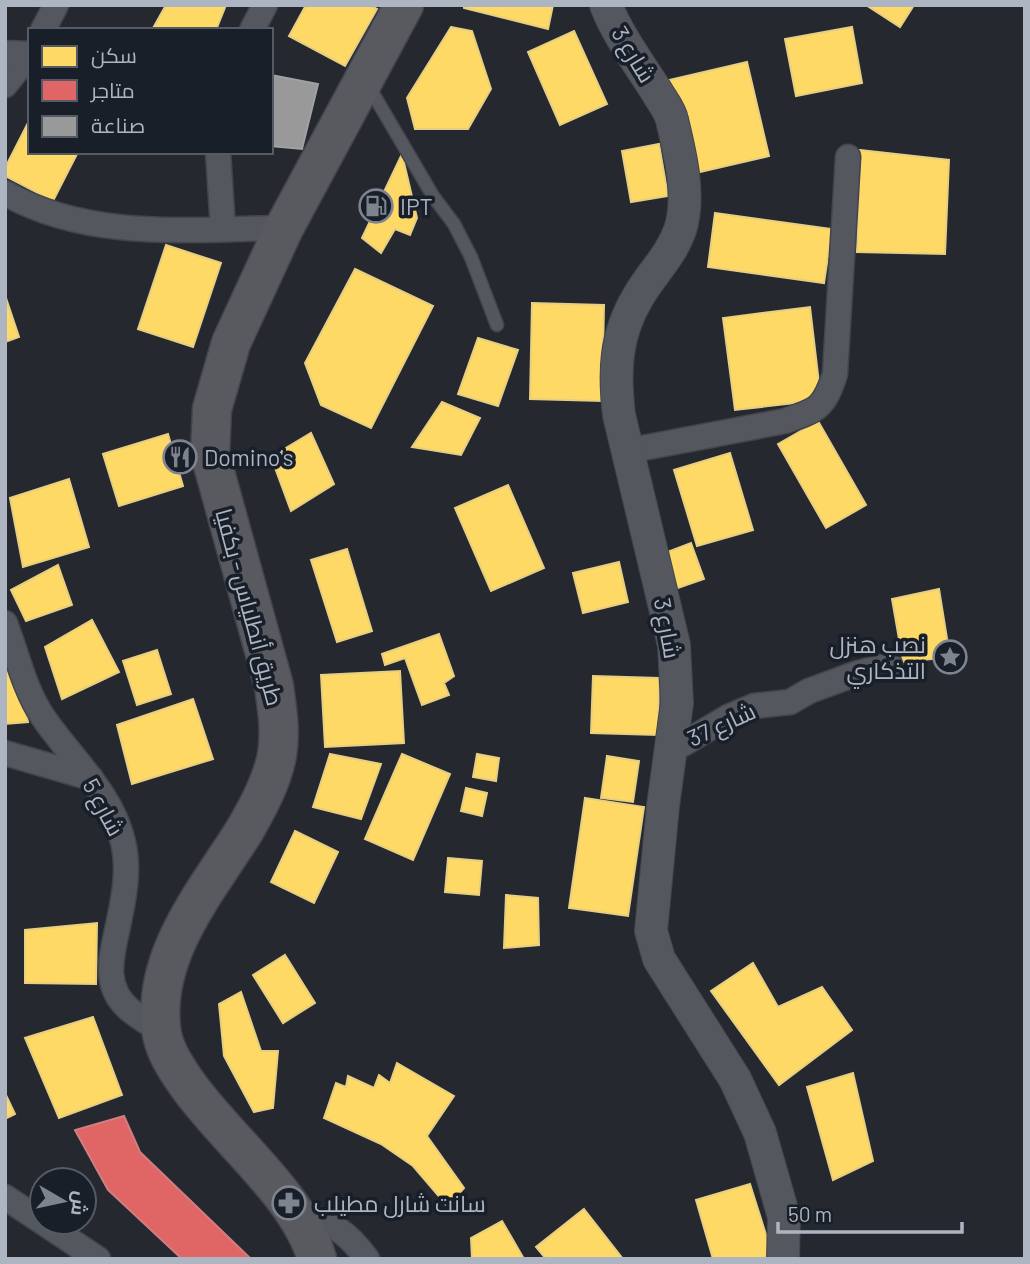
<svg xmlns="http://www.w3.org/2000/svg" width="1030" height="1264" viewBox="0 0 1030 1264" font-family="Barlow,Cairo,sans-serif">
	<rect width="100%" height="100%" fill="#25292f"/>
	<!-- homes -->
	<path fill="#ffd966" stroke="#e6ce82" stroke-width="2" d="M 166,5 L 226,5 L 216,30 L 152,30 Z
		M 306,5 L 369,5 L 377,9 L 345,66 L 289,36 Z
		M 464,5 L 553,5 L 548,29 L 464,8 Z
		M 866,5 L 914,5 L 900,27 Z
		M 451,27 L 472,31 L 491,89 L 468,129 L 415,129 L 407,98 Z
		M 852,27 L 862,83 L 796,96 L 785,39 Z
		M 574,31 L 607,104 L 560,125 L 528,52 Z
		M 747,62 L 769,156 L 687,175 L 665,81 Z
		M 30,119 L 30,152 L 78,152 L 53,201 L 5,176 L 5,168 Z
		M 659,144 L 668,196 L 631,202 L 622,151 Z
		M 860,150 L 949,160 L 945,254 L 857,252 Z
		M 402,154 L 417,218 L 410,235 L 395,229 L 381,253 L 362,238 Z
		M 715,213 L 832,229 L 824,283 L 708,267 Z
		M 166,245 L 221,263 L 193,347 L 138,329 Z
		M 355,269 L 433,306 L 371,428 L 321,405 L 305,363 Z
		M 5,295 L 19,337 L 5,342 Z
		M 532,303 L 604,305 L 602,401 L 530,399 Z
		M 810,307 L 821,400 L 735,410 L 723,318 Z
		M 478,338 L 518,350 L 498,406 L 458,394 Z
		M 442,402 L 480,418 L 461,455 L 412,447 Z
		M 818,421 L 866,505 L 826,528 L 778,444 Z
		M 311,433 L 334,484 L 291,511 L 271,457 Z
		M 168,434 L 183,486 L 119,506 L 103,454 Z
		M 730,453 L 753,530 L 697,546 L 674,470 Z
		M 69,479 L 89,547 L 23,567 L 10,498 Z
		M 508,485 L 544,568 L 491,591 L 455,508 Z
		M 691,543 L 704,579 L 675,589 L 662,554 Z
		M 347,549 L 372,631 L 337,642 L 311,560 Z
		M 619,562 L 628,602 L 583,613 L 573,573 Z
		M 58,565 L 72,605 L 26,621 L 11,590 Z
		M 939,589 L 950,657 L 903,662 L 892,599 Z
		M 92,620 L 119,672 L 62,699 L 45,647 Z
		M 439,634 L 454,676 L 444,683 L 449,695 L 422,705 L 405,658 L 385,665 L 382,654 Z
		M 12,647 L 28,722 L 5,724 L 5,650 Z
		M 157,650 L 171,694 L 137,705 L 123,661 Z
		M 400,671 L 404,743 L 325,747 L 321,675 Z
		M 593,676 L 659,678 L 658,735 L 591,733 Z
		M 193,699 L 213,759 L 132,784 L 117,725 Z
		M 330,754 L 381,764 L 361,819 L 313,807 Z
		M 402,754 L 450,774 L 413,860 L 365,839 Z
		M 477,754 L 499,758 L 496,781 L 473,777 Z
		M 607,756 L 639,761 L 633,802 L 601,798 Z
		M 466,788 L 487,793 L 482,816 L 461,811 Z
		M 585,798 L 644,807 L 628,916 L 569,908 Z
		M 295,831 L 338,852 L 314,903 L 271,882 Z
		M 448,858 L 482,861 L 479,895 L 445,892 Z
		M 506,895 L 538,898 L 539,945 L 504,948 Z
		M 97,923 L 96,984 L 25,983 L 25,930 Z
		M 285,955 L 315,1003 L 283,1023 L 253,975 Z
		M 753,963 L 778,1007 L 822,987 L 852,1030 L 779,1085 L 711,991 Z
		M 241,992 L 261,1051 L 278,1051 L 273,1108 L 254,1112 L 224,1056 L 219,1004 Z
		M 93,1017 L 122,1095 L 59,1118 L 25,1038 Z
		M 397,1063 L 454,1096 L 427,1136 L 464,1188 L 448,1207 L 413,1166 L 381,1144 L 324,1118 L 336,1083 L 346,1087 L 348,1076 L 374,1088 L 379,1075 L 390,1083 Z
		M 853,1073 L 873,1161 L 833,1180 L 807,1087 Z
		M 5,1093 L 15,1114 L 5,1119 Z
		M 750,1184 L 768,1241 L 770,1259 L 713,1259 L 696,1200 Z
		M 584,1209 L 623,1259 L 546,1259 L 536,1247 Z
		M 502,1221 L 524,1259 L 472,1259 L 471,1238 Z"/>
	<!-- shops -->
	<path fill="#e06666" stroke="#d17d82" stroke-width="2" d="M 124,1116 L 140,1152 L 251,1259 L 182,1259 L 108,1190 L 75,1130 Z"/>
	<!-- industry -->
	<path fill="#999" stroke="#9fa1a5" stroke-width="2" d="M 271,75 L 318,84 L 302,149 L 271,146 Z"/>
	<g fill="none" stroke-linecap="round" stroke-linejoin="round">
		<defs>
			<path id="service" d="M 368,85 L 433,196 L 454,224 L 471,257 L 497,325"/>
			<path id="minor" d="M 43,30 L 56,5
				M 252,30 L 265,5
				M 5,53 L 30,54
				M 5,85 L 30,54
				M 218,152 L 223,229
				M 5,193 C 90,241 191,229 284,228
				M 627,451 L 785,421 C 818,410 824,408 835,374 L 848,157
				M 5,623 C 17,654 24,689 43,717 C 70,757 112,793 123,842 C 129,866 125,892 120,916 C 114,949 99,985 130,1010 C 139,1018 151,1024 161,1031
				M 671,743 L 683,744 L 728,717 L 754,706 L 790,702 L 809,691 L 858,673 L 890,665
				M 5,753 L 91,778
				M 5,1197 L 98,1259
				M 295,1211 C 330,1224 344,1227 367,1259"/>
			<path id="tertiary" d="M 606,5 C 617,34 640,65 657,92 C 662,101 670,110 672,120 C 680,153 691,197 680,230 C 671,256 651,274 638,297 C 615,335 614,372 619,415 L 674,645 L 677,703 L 663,806 L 651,931 L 659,959 L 735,1079 L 760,1133 L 784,1217 L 783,1259"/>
			<path id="trunk" d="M 317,1259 C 299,1194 223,1137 185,1081 C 174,1065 163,1048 161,1028 C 153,951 208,890 246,828 C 259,805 272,781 277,755 C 281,731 277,709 274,686 L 210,454 L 212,409 L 231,343 L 284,228 L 404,5"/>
		</defs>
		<!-- service casing -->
		<use href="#service" stroke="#42454a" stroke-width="15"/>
		<!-- minor casing -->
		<use href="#minor" stroke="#42454a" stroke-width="27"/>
		<!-- tertiary casing -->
		<use href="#tertiary" stroke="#42454a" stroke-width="34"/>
		<!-- trunk casing -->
		<use href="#trunk" stroke="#41444b" stroke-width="41"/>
		<!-- service -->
		<use href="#service" stroke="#54575e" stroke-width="12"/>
		<!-- minor -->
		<use href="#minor" stroke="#54575e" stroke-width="24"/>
		<!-- tertiary -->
		<use href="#tertiary" stroke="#54575e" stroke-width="32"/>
		<!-- trunk -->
		<use href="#trunk" stroke="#585a5f" stroke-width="38"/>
	</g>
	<!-- icons -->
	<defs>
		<symbol id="fuel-ring" viewBox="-11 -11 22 22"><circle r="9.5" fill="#191f29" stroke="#7d838f" stroke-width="1.5"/><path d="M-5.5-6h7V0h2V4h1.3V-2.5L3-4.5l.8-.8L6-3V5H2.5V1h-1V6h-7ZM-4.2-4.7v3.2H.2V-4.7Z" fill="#7d838f"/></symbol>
		<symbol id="restaurant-ring" viewBox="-11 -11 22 22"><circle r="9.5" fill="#191f29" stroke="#7d838f" stroke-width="1.5"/><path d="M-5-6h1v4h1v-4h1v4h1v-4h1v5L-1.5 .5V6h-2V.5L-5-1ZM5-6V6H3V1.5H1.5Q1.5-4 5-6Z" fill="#7d838f"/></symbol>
		<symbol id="sight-ring" viewBox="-11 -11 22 22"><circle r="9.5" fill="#191f29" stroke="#7d838f" stroke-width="1.5"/><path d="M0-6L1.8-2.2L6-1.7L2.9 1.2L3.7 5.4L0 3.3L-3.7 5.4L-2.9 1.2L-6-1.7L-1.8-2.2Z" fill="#7d838f"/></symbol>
		<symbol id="pharmacy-ring" viewBox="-11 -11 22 22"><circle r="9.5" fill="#191f29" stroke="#7d838f" stroke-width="1.5"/><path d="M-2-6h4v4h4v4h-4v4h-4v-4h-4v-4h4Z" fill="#7d838f"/></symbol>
	</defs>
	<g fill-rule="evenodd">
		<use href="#fuel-ring" x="357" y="187" width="38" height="38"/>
		<use href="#restaurant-ring" x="161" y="438" width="38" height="38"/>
		<use href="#sight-ring" x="931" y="638" width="38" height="38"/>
		<use href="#pharmacy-ring" x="270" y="1184" width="38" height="38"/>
	</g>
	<g text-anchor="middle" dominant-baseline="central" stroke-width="7" stroke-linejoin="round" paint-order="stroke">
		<!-- street labels -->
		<g font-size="23" fill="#adb4c2" stroke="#191f29">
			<text transform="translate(634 54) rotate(59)">شارع 3</text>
			<text transform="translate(250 607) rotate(75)">طريق أنطلياس - بكفيا</text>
			<text transform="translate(668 628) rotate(80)">شارع 3</text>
			<text transform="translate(721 724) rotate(-25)">شارع 37</text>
			<text transform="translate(104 807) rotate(62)">شارع 5</text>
		</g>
		<!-- poi labels -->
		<g font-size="23" fill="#adb4c2" stroke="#191f29" text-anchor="start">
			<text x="400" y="206">IPT</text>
			<text x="204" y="457">Domino's</text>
			<text x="926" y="644" text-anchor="end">نصب هنزل<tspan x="926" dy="26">التذكاري</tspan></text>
			<text x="314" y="1203">سانت شارل مطيلب</text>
		</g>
	</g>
	<!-- border -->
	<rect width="1030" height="1264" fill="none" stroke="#adb4c2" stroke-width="14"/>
	<!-- legend -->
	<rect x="28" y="28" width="245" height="126" fill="#191f29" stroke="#545b66" stroke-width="2"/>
	<rect x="42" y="46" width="35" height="21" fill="#ffd966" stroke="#545b66" stroke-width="2"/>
	<text x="91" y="63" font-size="21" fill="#adb4c2">سكن</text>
	<rect x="42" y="80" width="35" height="21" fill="#e06666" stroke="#545b66" stroke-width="2"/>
	<text x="91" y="98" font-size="21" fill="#adb4c2">متاجر</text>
	<rect x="42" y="116" width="35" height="21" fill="#999999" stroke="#545b66" stroke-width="2"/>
	<text x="91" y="133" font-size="21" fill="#adb4c2">صناعة</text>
	<!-- north arrow -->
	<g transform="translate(63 1201) rotate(99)"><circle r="33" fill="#191f29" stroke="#545b66" stroke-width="2"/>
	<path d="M0-5L12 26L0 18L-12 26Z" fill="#7d838f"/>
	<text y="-10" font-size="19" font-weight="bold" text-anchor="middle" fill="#adb4c2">ش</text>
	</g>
	<!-- scale -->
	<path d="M778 1222v10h184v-10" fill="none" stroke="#adb4c2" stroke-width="3.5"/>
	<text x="788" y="1222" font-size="21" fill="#adb4c2" stroke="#191f29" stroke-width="5" paint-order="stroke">50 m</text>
</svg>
